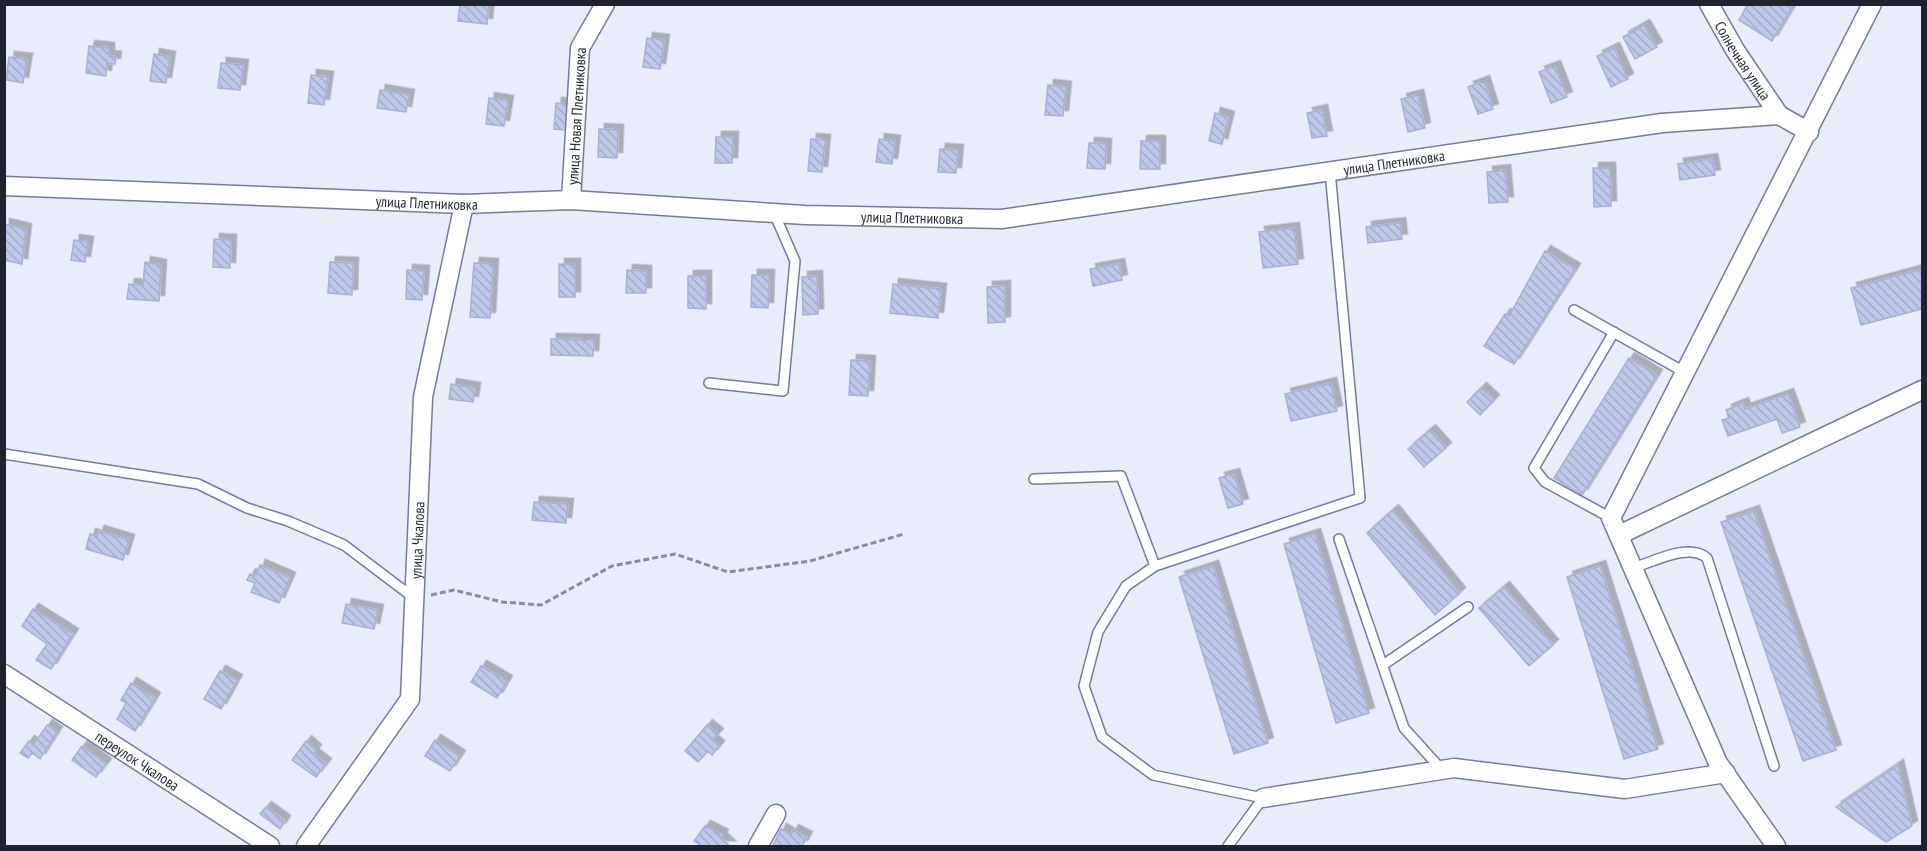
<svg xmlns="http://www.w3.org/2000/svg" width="1927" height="851" viewBox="0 0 1927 851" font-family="'PT Sans Narrow',sans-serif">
	<defs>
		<pattern id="building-back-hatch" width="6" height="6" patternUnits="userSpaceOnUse" patternTransform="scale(1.5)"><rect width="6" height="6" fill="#bec8ea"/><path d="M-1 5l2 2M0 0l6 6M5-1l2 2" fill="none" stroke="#a3acc9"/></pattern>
		<filter id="shadow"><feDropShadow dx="5.5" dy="-5.5" stdDeviation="0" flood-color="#0004"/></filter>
	</defs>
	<rect width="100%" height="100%" fill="#e8ecfb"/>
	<!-- building -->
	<path fill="url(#building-back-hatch)" stroke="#a7b1d3" stroke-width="1.5" filter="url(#shadow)" d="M 460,4 L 489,4 L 487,24 L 458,21 Z
		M 1748,4 L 1794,4 L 1772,41 L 1739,20 Z
		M 1644,25 L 1657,47 L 1635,59 L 1623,37 Z
		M 647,38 L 664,40 L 660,69 L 643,67 Z
		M 89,46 L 109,48 L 109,56 L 116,57 L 115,64 L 107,63 L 106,76 L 86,73 Z
		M 1614,48 L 1628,79 L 1611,87 L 1597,56 Z
		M 154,54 L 170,57 L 166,83 L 150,81 Z
		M 9,57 L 27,59 L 23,83 L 6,80 Z
		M 221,63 L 243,65 L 240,90 L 218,88 Z
		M 1555,66 L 1567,97 L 1551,103 L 1539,72 Z
		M 311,75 L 328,77 L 324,105 L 308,103 Z
		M 1484,81 L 1493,109 L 1478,114 L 1468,87 Z
		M 1048,85 L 1066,87 L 1063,116 L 1045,115 Z
		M 380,90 L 409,95 L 406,112 L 377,108 Z
		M 1418,95 L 1425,128 L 1408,132 L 1401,99 Z
		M 489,98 L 508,101 L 504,126 L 486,124 Z
		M 556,103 L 575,105 L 573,131 L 554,129 Z
		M 1322,110 L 1327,136 L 1312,138 L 1307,113 Z
		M 1215,113 L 1229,117 L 1222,144 L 1209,141 Z
		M 599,129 L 618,130 L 617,158 L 598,157 Z
		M 716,137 L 733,137 L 732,163 L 715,163 Z
		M 811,139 L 825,140 L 822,172 L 808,171 Z
		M 879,139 L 895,141 L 892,164 L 876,162 Z
		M 1141,141 L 1160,141 L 1160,169 L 1140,169 Z
		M 1089,143 L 1106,144 L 1105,169 L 1087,168 Z
		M 940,149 L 958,150 L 956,173 L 938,172 Z
		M 1712,159 L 1715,175 L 1680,180 L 1678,164 Z
		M 1593,168 L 1610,168 L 1611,206 L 1594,207 Z
		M 1505,170 L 1508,202 L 1489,203 L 1487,172 Z
		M 1400,223 L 1402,239 L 1368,243 L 1366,227 Z
		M 4,224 L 26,229 L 22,264 L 4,260 Z
		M 1294,228 L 1298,264 L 1263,268 L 1259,232 Z
		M 214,239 L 231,240 L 230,268 L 213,267 Z
		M 74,240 L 88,242 L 85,262 L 71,260 Z
		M 1545,251 L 1575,269 L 1514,364 L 1484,346 L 1505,314 L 1509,316 Z
		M 145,262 L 161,265 L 159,301 L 127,299 L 129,284 L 143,285 Z
		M 330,262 L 353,263 L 352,295 L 328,293 Z
		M 474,263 L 493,264 L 490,318 L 470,317 Z
		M 559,264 L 575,264 L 575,297 L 559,297 Z
		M 1119,264 L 1122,280 L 1093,286 L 1090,269 Z
		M 1922,269 L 1922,309 L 1861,325 L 1851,288 Z
		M 407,270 L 424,271 L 422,300 L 406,299 Z
		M 627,270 L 646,271 L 646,293 L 626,293 Z
		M 752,275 L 769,275 L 768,308 L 751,307 Z
		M 688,276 L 706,276 L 706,309 L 688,308 Z
		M 817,276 L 818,314 L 803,315 L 802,277 Z
		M 893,284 L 941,289 L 938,318 L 890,313 Z
		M 1005,286 L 1005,322 L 988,323 L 987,287 Z
		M 551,339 L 594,340 L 593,356 L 551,355 Z
		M 1629,358 L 1657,375 L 1582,495 L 1554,478 Z
		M 851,360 L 870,361 L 868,396 L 849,395 Z
		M 1331,383 L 1337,411 L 1291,421 L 1285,394 Z
		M 451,384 L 475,388 L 473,402 L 449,399 Z
		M 1481,388 L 1494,400 L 1480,415 L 1467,402 Z
		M 1788,394 L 1800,427 L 1782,433 L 1777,419 L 1728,436 L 1722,420 L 1729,418 L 1726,410 L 1743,403 L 1745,409 Z
		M 1430,430 L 1446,448 L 1424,467 L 1408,449 Z
		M 1234,474 L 1243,504 L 1228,508 L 1219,478 Z
		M 534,502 L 568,504 L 566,523 L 532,520 Z
		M 1393,510 L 1460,593 L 1435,615 L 1367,533 Z
		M 1754,511 L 1836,750 L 1803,761 L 1721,522 Z
		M 99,531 L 129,540 L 123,560 L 86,549 L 90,534 L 97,536 Z
		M 1315,534 L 1369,713 L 1336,723 L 1284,544 Z
		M 260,565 L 290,578 L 279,603 L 251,592 L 255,583 L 247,580 L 250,574 L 256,576 Z
		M 1213,566 L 1268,743 L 1234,754 L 1179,577 Z
		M 1600,566 L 1658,749 L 1624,759 L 1567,577 Z
		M 1504,587 L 1553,645 L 1529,666 L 1479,608 Z
		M 346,604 L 378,610 L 374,629 L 342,623 Z
		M 33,609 L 73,634 L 51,669 L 36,660 L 47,644 L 22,626 Z
		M 481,666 L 507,681 L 497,698 L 471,682 Z
		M 220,671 L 237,680 L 221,709 L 204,699 Z
		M 131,683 L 155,698 L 135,731 L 117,719 L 126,703 L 121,700 Z
		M 47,725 L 57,732 L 40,759 L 32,753 L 28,758 L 20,753 L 29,741 L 34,744 Z
		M 707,725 L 718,734 L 712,740 L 719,746 L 712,755 L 708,751 L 698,762 L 685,751 Z
		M 435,740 L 460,756 L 450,771 L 425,756 Z
		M 306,741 L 316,750 L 313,754 L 326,764 L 316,777 L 292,760 Z
		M 82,746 L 106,764 L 96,777 L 72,760 Z
		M 1898,765 L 1912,826 L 1886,842 L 1836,807 Z
		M 266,807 L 285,821 L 280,829 L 260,814 Z
		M 705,826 L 723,835 L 721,838 L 730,846 L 702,846 L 694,841 Z
		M 781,829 L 791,835 L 793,830 L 807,837 L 802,846 L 773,845 Z"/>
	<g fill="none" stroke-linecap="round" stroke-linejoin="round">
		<defs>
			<path id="lane" d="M 1574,310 L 1686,373
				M 709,383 L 783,391 L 795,261 L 774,213
				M 4,454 L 198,484 L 247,508 L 288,521 L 344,545 L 414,598
				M 1034,479 L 1121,476 L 1155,566 L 1360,498 L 1330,171
				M 1611,518 L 1545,482 L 1534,468 L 1614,332
				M 1339,539 L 1404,728 L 1442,770
				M 1155,566 L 1126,586 L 1098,632 L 1084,686 L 1102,737 L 1153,775 L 1263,798 L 1228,846
				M 1633,568 C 1653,562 1689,542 1707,558 L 1774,766
				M 1383,665 L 1468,607"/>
			<g id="street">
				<path id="s1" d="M 1709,4 L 1735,50 L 1779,115"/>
				<path id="s2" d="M 4,186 L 464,204 L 571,200 L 805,215 L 1002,219 L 1662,123 L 1779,115 L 1809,132"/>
				<path id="s3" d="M 571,200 L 580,48 L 605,4"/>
				<path d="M 1619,535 L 1922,390"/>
				<path id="s4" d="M 4,674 L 270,846"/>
				<path d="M 1263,798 L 1454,768 L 1625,789 L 1726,773"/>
				<path id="s5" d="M 306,846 L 410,699 L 423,397 L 464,204"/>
				<path d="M 758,846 L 776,814"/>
				<path d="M 1776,846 L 1718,763 L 1611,518 L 1872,4"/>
			</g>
		</defs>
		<!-- lane casing -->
		<use href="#lane" stroke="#737c9b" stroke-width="12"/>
		<!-- street casing -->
		<use href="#street" stroke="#737c9b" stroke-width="21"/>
		<!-- path -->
		<path stroke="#898d9b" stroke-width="3" stroke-dasharray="6 3" stroke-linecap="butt" d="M 431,595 L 454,590 L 502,602 L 541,605 L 612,566 L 675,554 L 728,572 L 810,561 L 904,534"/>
		<!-- lane -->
		<use href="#lane" stroke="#fff" stroke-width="9"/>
		<!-- street -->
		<use href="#street" stroke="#fff" stroke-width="18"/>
	</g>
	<g text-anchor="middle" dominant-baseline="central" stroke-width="4.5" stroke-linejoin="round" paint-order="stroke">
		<!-- street labels -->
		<g font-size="15" fill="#1f2330" stroke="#fafafa">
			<text stroke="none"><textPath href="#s1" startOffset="66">Солнечная улица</textPath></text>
			<text stroke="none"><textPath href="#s3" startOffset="84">улица Новая Плетниковка</textPath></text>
			<text stroke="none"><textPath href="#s2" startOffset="1395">улица Плетниковка</textPath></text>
			<text stroke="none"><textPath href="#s2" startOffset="423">улица Плетниковка</textPath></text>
			<text stroke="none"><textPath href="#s2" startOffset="909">улица Плетниковка</textPath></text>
			<text stroke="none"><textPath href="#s5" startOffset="339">улица Чкалова</textPath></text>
			<text stroke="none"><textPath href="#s4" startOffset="159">переулок Чкалова</textPath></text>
		</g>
	</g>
	<!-- border -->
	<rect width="1927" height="851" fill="none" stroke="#1f2330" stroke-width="12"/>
</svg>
